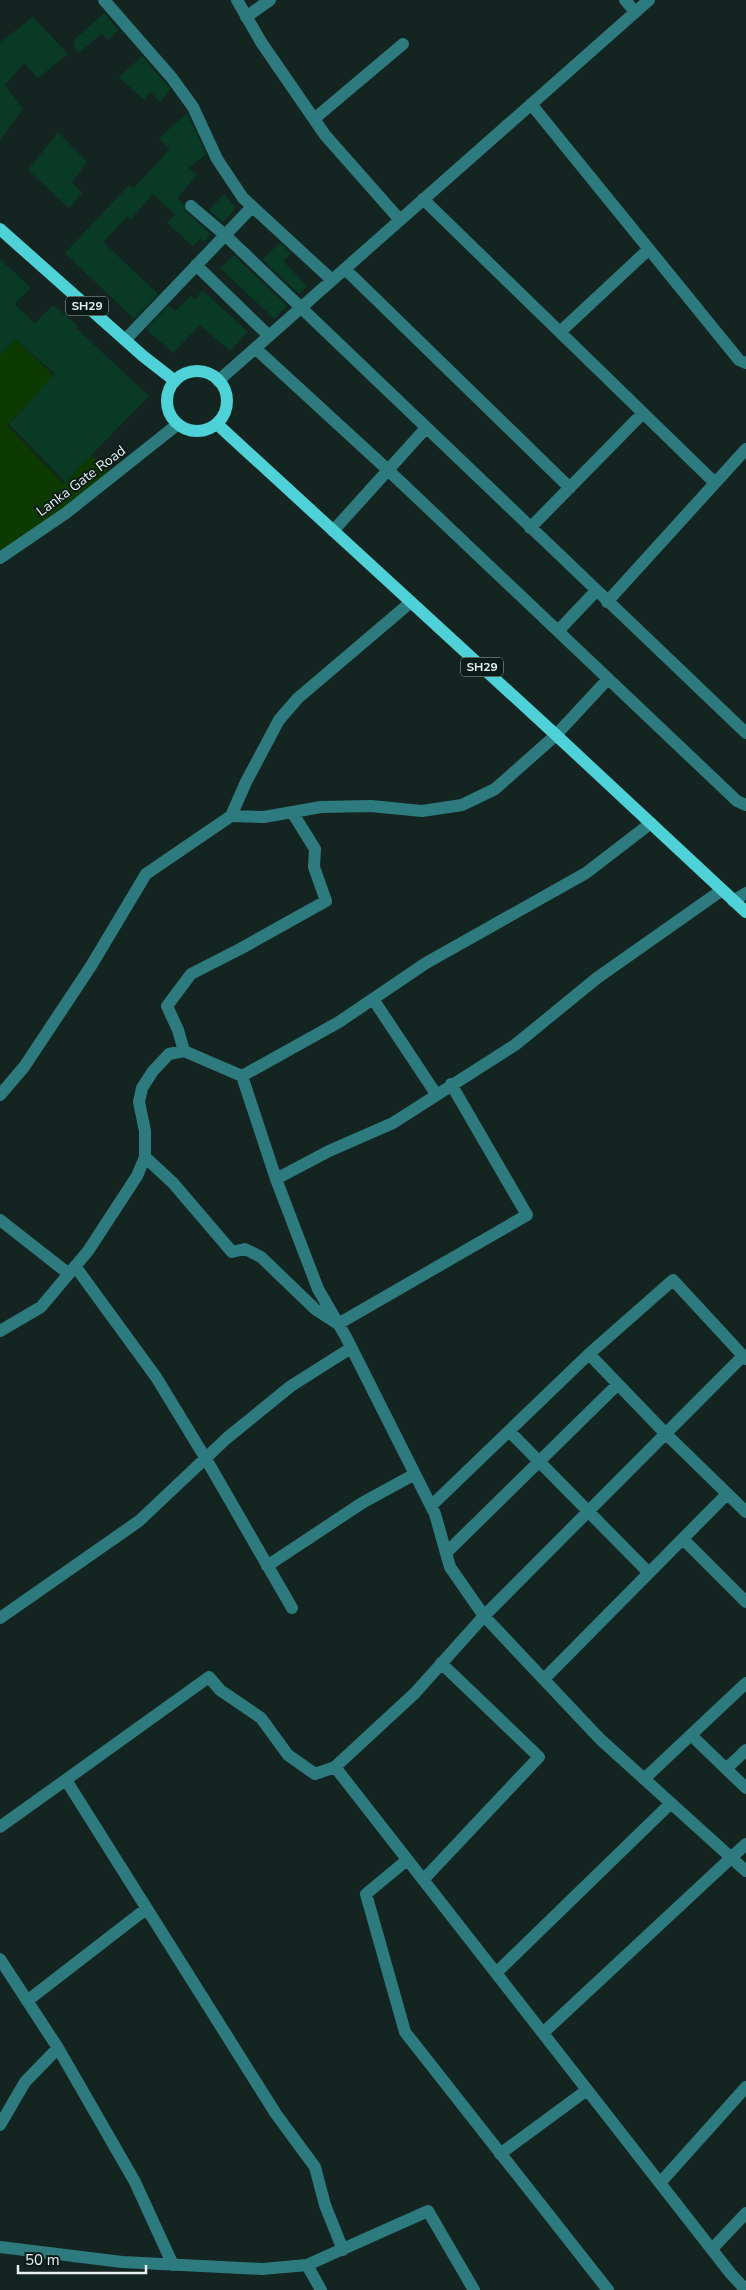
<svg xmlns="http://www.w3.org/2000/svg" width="746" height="2290" viewBox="0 0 746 2290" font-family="'Nunito Sans',sans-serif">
	<rect width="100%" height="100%" fill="#142521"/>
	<!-- green -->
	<path fill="#0d3a01" d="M 15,339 L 54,376 L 7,425 L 64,484 L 90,454 L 113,476 L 0,554 L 0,355 Z"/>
	<!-- building -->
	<path fill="#093a25" d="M 104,13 L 118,30 L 108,40 L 102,33 L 79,53 L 73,46 L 75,43 L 73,41 Z
		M 33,17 L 68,54 L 38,78 L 24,63 L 5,85 L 23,109 L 0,140 L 0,42 Z
		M 142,56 L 170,89 L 160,103 L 151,92 L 144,100 L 119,77 Z
		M 187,113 L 206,154 L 189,168 L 197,175 L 177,198 L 183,204 L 186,212 L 211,234 L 204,242 L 200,239 L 193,246 L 167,223 L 175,215 L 153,194 L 131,219 L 128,216 L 103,242 L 158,294 L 134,319 L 65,253 L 129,185 L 133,189 L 170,149 L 159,138 Z
		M 58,132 L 87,162 L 72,182 L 82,193 L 69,208 L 28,170 Z
		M 224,194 L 236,208 L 223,222 L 209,210 Z
		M 280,243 L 291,253 L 283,261 L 307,286 L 299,294 L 262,259 Z
		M 234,255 L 287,306 L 274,319 L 220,268 Z
		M 0,259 L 31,288 L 14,304 L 35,323 L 53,305 L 78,326 L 76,328 L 149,396 L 65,482 L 9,424 L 55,374 L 15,339 L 0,355 Z
		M 202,290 L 248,332 L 230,351 L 200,325 L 173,353 L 146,329 L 169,305 L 175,311 L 191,296 L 195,300 Z"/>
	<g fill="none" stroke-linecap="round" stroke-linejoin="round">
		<!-- minor -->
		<path stroke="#2d7b7e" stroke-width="12" d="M 104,0 L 172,78 L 193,107 L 217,159 L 243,198 L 332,280
			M 237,0 L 261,42 L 325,135 L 400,220
			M 625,0 L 635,12
			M 246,17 L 270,0
			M 531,104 L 739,360 L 746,363
			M 314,119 L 403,44
			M 423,199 L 714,482
			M 191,206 L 225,235 L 746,733
			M 196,265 L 269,336
			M 345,269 L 570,488
			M 560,332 L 649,249
			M 125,340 L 252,207
			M 255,348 L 388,470 L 737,801 L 746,805
			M 218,381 L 649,0
			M 530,528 L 643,413
			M 333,531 L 426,428
			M 0,558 L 66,513 L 178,424
			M 607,602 L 746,449
			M 558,631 L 596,591
			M 231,816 L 264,817 L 321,807 L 371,806 L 422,811 L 462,805 L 495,789 L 556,735 L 608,679
			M 733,901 L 746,893
			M 373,999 L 436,1094
			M 184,1051 L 178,1030 L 167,1006 L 191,974 L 240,949 L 326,901 L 314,867 L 315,849 L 292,812
			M 242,1076 L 276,1179 L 318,1289 L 346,1337 L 435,1514 L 450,1567 L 484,1616 L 600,1739 L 746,1871
			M 0,1095 L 24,1067 L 91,966 L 146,874 L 231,816 L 246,782 L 279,720 L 298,698 L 411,602
			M 145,1157 L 173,1183 L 232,1252 L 245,1249 L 261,1257 L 315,1309 L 338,1324 L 527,1215 L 451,1084
			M 276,1179 L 329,1151 L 393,1123 L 515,1045 L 597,978 L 722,890
			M 0,1220 L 69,1274
			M 75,1266 L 156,1377 L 206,1459 L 292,1608
			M 0,1331 L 41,1307 L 88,1251 L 137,1176 L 145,1157 L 145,1131 L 139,1102 L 142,1088 L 153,1071 L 169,1054 L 184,1051 L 242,1076 L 339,1022 L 426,963 L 586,873 L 651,823
			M 589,1354 L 665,1433 L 746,1512
			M 743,1356 L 484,1616 L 415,1693 L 335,1767 L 731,2274 L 746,2290
			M 509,1431 L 649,1573
			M 431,1506 L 589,1354 L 673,1280 L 746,1359
			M 683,1539 L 746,1602
			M 446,1553 L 618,1384
			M 267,1566 L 362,1503 L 415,1474
			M 0,1618 L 139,1521 L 227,1438 L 291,1386 L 351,1348
			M 544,1679 L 727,1494
			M 691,1735 L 746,1788
			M 726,1769 L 746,1750
			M 644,1779 L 746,1683
			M 66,1780 L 276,2114 L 315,2167 L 325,2205 L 343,2250
			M 0,1827 L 209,1677 L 220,1690 L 261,1718 L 288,1755 L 315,1774 L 335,1767
			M 407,1860 L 366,1894 L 405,2032 L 608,2290
			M 423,1880 L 539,1757 L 441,1663
			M 0,1959 L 58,2048 L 135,2182 L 173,2265
			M 496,1973 L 671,1803
			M 27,2001 L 146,1909
			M 543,2033 L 746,1844
			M 0,2125 L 25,2082 L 58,2048
			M 500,2154 L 587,2090
			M 660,2183 L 746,2087
			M 0,2247 L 122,2262 L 262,2269 L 307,2265 L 428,2211 L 474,2290
			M 712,2249 L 746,2213
			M 307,2265 L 321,2290"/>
		<!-- major -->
		<path stroke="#4ed1d7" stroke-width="12" d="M 0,229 L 143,356 L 175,381
			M167 401a30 30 0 1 1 60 0a30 30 0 1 1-60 0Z
			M 217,424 L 556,735 L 746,912"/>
	</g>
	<g text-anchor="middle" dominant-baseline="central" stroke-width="4" stroke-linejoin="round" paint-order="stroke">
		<!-- shield labels -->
		<g fill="#0b1c18" stroke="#a4b0ae" stroke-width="1">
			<rect x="66" y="296.5" width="42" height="19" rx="4"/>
			<rect x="461" y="657.5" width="42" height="19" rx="4"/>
		</g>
		<g font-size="12" font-weight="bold" fill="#e6f0ee">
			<text x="87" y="306">SH29</text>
			<text x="482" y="667">SH29</text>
		</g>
		<!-- street labels -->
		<g font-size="14" fill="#e6f0ee" stroke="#0b1c18">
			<text transform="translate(81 481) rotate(-37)">Lanka Gate Road</text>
		</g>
	</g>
	<!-- scale -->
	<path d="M18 2265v8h128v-8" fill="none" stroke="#e6f0ee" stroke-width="2.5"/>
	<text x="25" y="2265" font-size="15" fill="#e6f0ee" stroke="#0b1c18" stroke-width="4" paint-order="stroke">50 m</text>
</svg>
